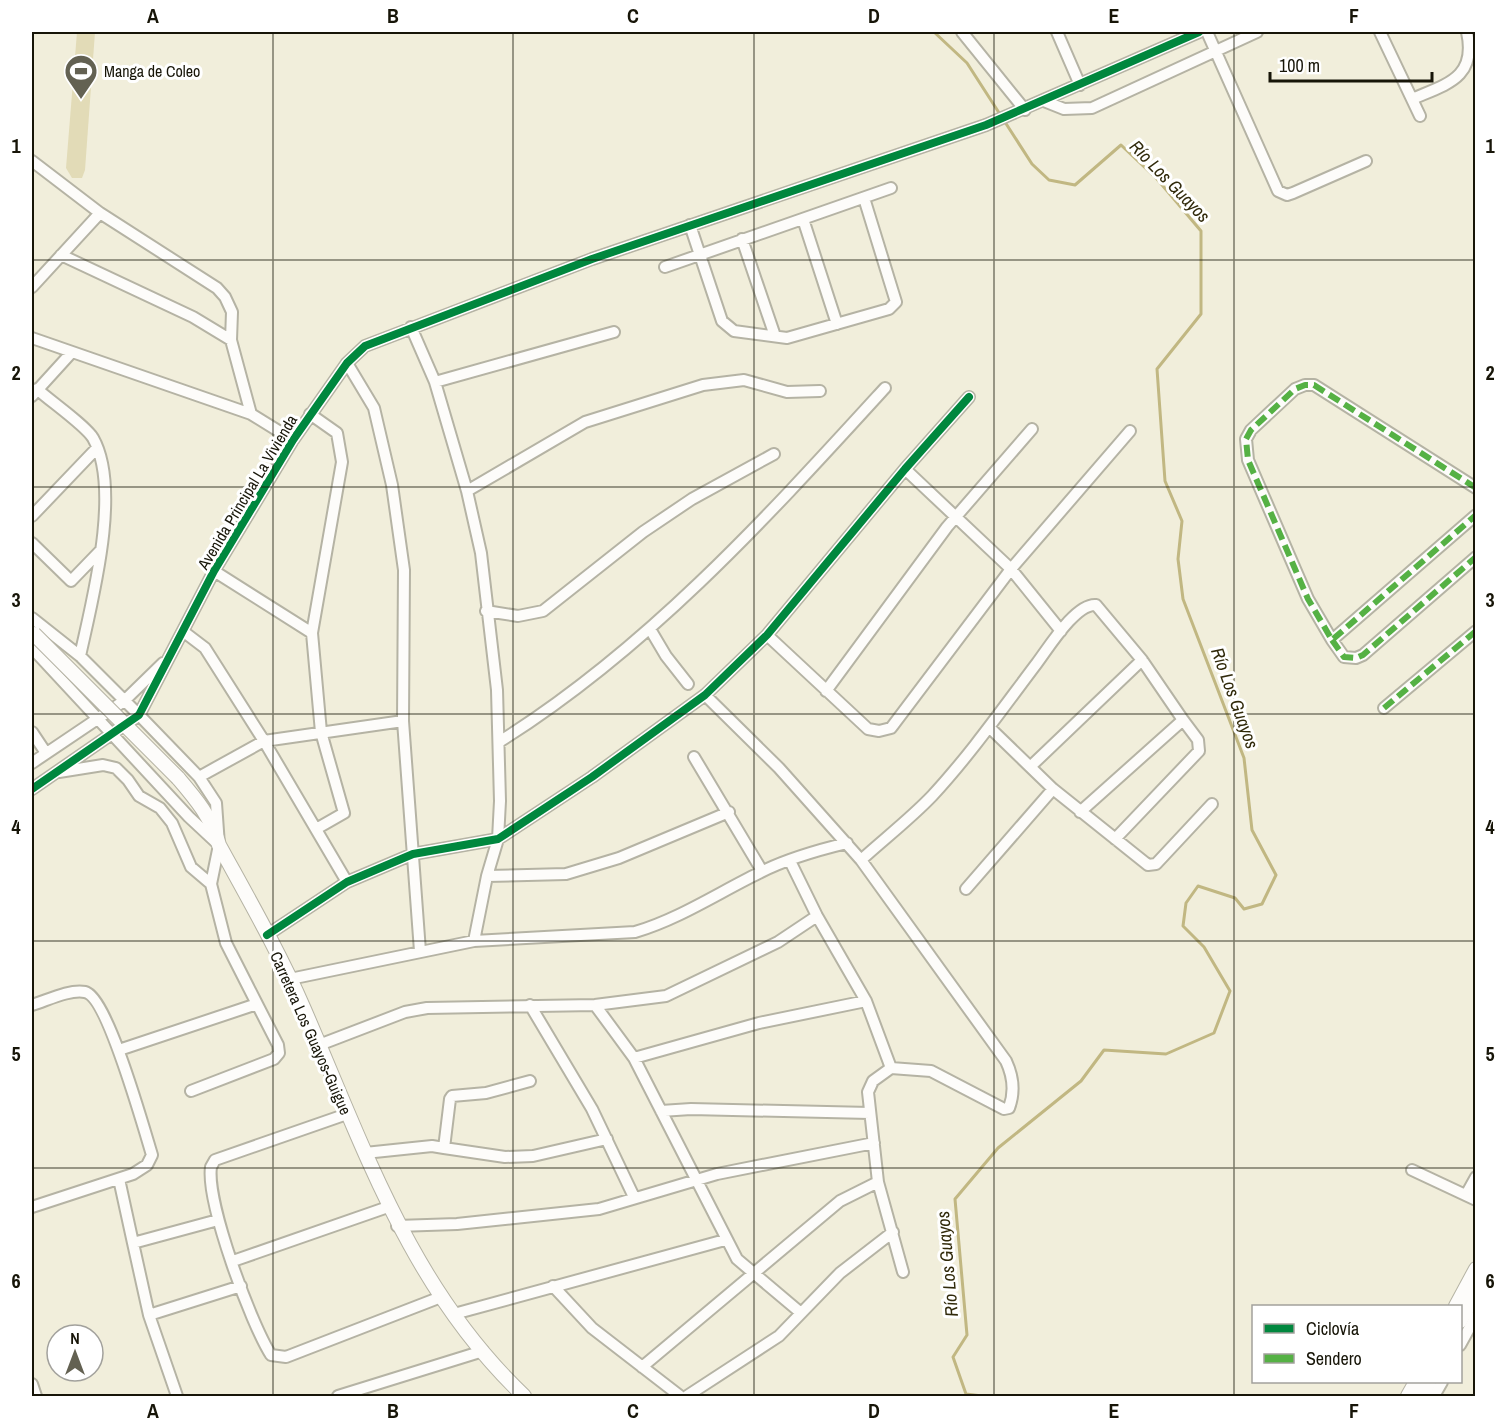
<svg xmlns="http://www.w3.org/2000/svg" width="1507" height="1428" viewBox="0 0 1507 1428" font-family="'Archivo Narrow',sans-serif">
	<rect width="100%" height="100%" fill="#f1eedb"/>
	<!-- grass -->
	<path fill="#e2dbb7" d="M 77,32 L 95,32 L 85,170 L 82,178 L 72,178 L 66,168 Z"/>
	<g fill="none" stroke-linecap="round" stroke-linejoin="round">
		<!-- stream -->
		<path stroke="#c1b782" stroke-width="3" d="M 934,32 L 967,63 L 1032,164 L 1049,180 L 1075,185 L 1121,145 L 1157,179 L 1201,231 L 1201,314 L 1157,369 L 1165,481 L 1182,521 L 1178,559 L 1183,599 L 1244,758 L 1252,830 L 1276,875 L 1262,904 L 1244,909 L 1235,898 L 1198,886 L 1186,903 L 1183,926 L 1204,947 L 1230,991 L 1214,1033 L 1166,1054 L 1104,1050 L 1081,1081 L 998,1148 L 955,1199 L 967,1335 L 953,1357 L 966,1394 L 982,1396"/>
		<defs>
			<path id="street" d="M 962,32 L 1025,110
				M 1057,32 L 1080,85
				M 1207,32 L 1278,191 L 1287,195 L 1293,193 L 1366,161
				M 1380,32 L 1420,116
				M 1412,99 C 1447,84 1477,78 1467,32
				M 1044,101 L 1064,109 L 1092,108 L 1257,32
				M 32,161 L 100,213 L 217,288 L 225,297 L 232,312 L 231,340 L 251,414
				M 803,219 L 837,324
				M 690,225 L 722,321 L 734,331 L 787,338 L 889,309 L 896,302 L 864,198
				M 742,239 L 775,336
				M 61,255 L 193,317 L 231,340
				M 665,267 L 891,188
				M 32,287 L 100,213
				M 411,327 L 435,382 L 467,491 L 481,553 L 497,690 L 500,801 L 498,839 L 487,876 L 474,941
				M 32,338 L 251,414 L 293,440
				M 347,363 L 374,408 L 392,485 L 404,570 L 403,721 L 420,951
				M 435,382 L 614,332
				M 37,389 C 50,401 85,425 93,438 C 122,489 92,601 80,656
				M 32,396 L 72,352
				M 310,414 L 337,433 L 342,462 L 312,633 L 321,732 L 344,813 L 316,829
				M 905,469 L 1011,569 L 1061,631
				M 1476,488 L 1314,385 L 1305,385 L 1295,389 L 1251,430 L 1246,439 L 1248,460 L 1308,599 L 1332,640 L 1476,515
				M 467,491 L 585,422 L 703,385 L 744,380 L 787,392 L 820,391
				M 32,516 L 97,448
				M 32,543 L 71,581 L 101,550
				M 214,571 L 312,633
				M 486,611 L 518,616 L 543,611 L 643,532 L 692,499 L 774,454
				M 32,618 L 80,656 L 139,715 L 199,777 L 216,803 L 219,845 L 211,884 L 226,943 L 257,1004 L 119,1050
				M 650,629 L 666,656 L 688,684
				M 184,632 L 205,648 L 264,741 L 347,882
				M 767,635 L 868,729 L 879,731 L 891,728 L 1011,569 L 1130,431
				M 1332,640 L 1344,657 L 1356,658 L 1363,655 L 1476,557
				M 32,648 L 189,817 L 219,845
				M 826,691 L 947,527 L 1032,429
				M 705,695 L 779,768 L 861,860 L 1006,1061 C 1013,1076 1015,1092 1009,1108 L 1004,1109 L 931,1071 L 891,1068
				M 1384,708 L 1476,631
				M 989,727 L 1053,789 L 1148,865 L 1156,864 L 1212,804
				M 32,732 L 46,753
				M 499,742 C 648,649 768,516 885,388
				M 694,757 L 762,871
				M 32,763 L 124,701 L 163,663
				M 1031,766 L 1142,660
				M 59,772 L 103,765 L 116,768 L 128,780 L 139,796 L 160,808 L 172,823 L 191,867 L 211,884
				M 199,777 L 264,741 L 403,721
				M 32,789 L 139,715 L 214,571 L 293,440 L 347,363 L 365,346 L 592,259 L 986,125 L 1199,32
				M 1115,839 L 1199,751 L 1198,740 L 1183,720
				M 861,860 C 884,839 910,819 932,796 C 970,755 1003,708 1037,663 C 1049,647 1076,603 1096,605 L 1142,660 L 1183,720 L 1080,812
				M 790,861 L 817,916 L 866,1001 L 891,1068 L 873,1081 L 868,1092 L 878,1182 L 903,1272
				M 487,876 L 566,874 L 619,858 L 729,812
				M 966,889 L 1053,789
				M 267,935 L 347,882 L 413,854 L 498,839 L 592,777 L 705,695 L 767,635 L 905,469 L 969,397
				M 290,979 L 474,941 L 635,932 C 679,919 718,893 759,873 C 786,859 818,850 847,843
				M 32,1005 C 46,1001 69,989 85,992 C 107,996 144,1129 152,1155 L 147,1165 L 133,1174 L 32,1207
				M 530,1005 L 592,1109 L 634,1197
				M 595,1005 L 634,1058 L 737,1259 L 801,1313
				M 319,1045 L 405,1012 L 427,1008 L 595,1005 L 666,996 L 778,942 L 817,916
				M 634,1058 L 759,1023 L 866,1001
				M 191,1091 L 274,1059 L 279,1053 L 278,1045 L 257,1004
				M 661,1111 L 691,1109 L 870,1113
				M 347,1114 L 215,1160 L 211,1167 C 206,1202 251,1324 271,1355 L 286,1357 L 441,1297
				M 444,1148 L 505,1157 L 533,1156 L 607,1139
				M 365,1153 L 432,1146 L 444,1148 L 450,1099 L 452,1096 L 486,1093 L 530,1081
				M 1412,1170 L 1476,1200
				M 119,1179 L 133,1243
				M 1466,1195 L 1476,1177
				M 397,1226 L 457,1224 L 599,1209 L 717,1174 L 874,1143
				M 233,1261 L 388,1207
				M 553,1286 L 592,1328 L 680,1396
				M 454,1314 L 725,1240
				M 149,1315 L 241,1286
				M 1460,1345 L 1476,1316
				M 642,1367 L 840,1201 L 878,1182
				M 32,1384 L 36,1396
				M 177,1396 L 149,1315 L 133,1243 L 218,1220
				M 338,1396 L 483,1351
				M 687,1396 L 779,1336 L 840,1273 L 893,1232
				M 1434,1396 L 1442,1382"/>
			<path id="secondary" d="M 178,778 C 196,799 212,818 219,845 C 248,898 279,952 303,1007 C 364,1147 410,1288 524,1396
				M 1456,1306 L 1476,1269
				M 1460,1321 L 1476,1293
				M 1408,1396 L 1416,1382
				M 1421,1396 L 1429,1382"/>
		</defs>
		<!-- street casing -->
		<use href="#street" stroke="#b5b3a4" stroke-width="14"/>
		<!-- secondary casing -->
		<use href="#secondary" stroke="#b5b3a4" stroke-width="16"/>
		<!-- street -->
		<use href="#street" stroke="#fdfcfa" stroke-width="10"/>
		<!-- secondary -->
		<use href="#secondary" stroke="#fdfcfa" stroke-width="14"/>
		<defs>
			<path id="secondary-bridge" d="M 34,634 L 178,778"/>
		</defs>
		<!-- secondary-bridge casing -->
		<use href="#secondary-bridge" stroke="#b5b3a4" stroke-width="16" stroke-linecap="butt"/>
		<!-- secondary-bridge -->
		<use href="#secondary-bridge" stroke="#fdfcfa" stroke-width="14"/>
		<!-- quiet -->
		<path stroke="#55b144" stroke-width="6" stroke-dasharray="12 6" stroke-linecap="butt" d="M 1476,488 L 1314,385 L 1305,385 L 1295,389 L 1251,430 L 1246,439 L 1248,460 L 1308,599 L 1332,640 L 1476,515
			M 1332,640 L 1344,657 L 1356,658 L 1363,655 L 1476,557
			M 1384,708 L 1476,631"/>
		<defs>
			<path id="cycleway" d="M 32,789 L 139,715 L 214,571 L 293,440 L 347,363 L 365,346 L 592,259 L 986,125 L 1199,32
				M 267,935 L 347,882 L 413,854 L 498,839 L 592,777 L 705,695 L 767,635 L 905,469 L 969,397"/>
		</defs>
		<!-- cycleway casing -->
		<use href="#cycleway" stroke="#fff" stroke-width="11"/>
		<!-- cycleway -->
		<use href="#cycleway" stroke="#00873e" stroke-width="8"/>
	</g>
	<!-- grid -->
	<path fill="none" stroke="#171508" stroke-width="1.5" stroke-opacity="0.55" d="M 273,32 L 273,1396M 513,32 L 513,1396M 754,32 L 754,1396M 994,32 L 994,1396M 1234,32 L 1234,1396M 32,260 L 1476,260M 32,487 L 1476,487M 32,714 L 1476,714M 32,941 L 1476,941M 32,1168 L 1476,1168"/>
	<!-- icons -->
	<defs>
		<symbol id="stadium-pin" viewBox="-11 -11 22 30"><path d="M0 17L-7.5 6A9.5 9.5 0 1 1 7.5 6Z" fill="#636152" stroke="#fff"/><path d="M0-5a6.5 5 0 1 0 0 10a6.5 5 0 1 0 0-10ZM-3.5-1.8h7v3.6h-7Z" fill="#fff"/></symbol>
	</defs>
	<g fill-rule="evenodd">
		<use href="#stadium-pin" x="62" y="52" width="38" height="52"/>
	</g>
	<g text-anchor="middle" dominant-baseline="central" stroke-width="6" stroke-linejoin="round" paint-order="stroke">
		<!-- poi labels -->
		<g font-size="16" fill="#171508" stroke="#fff" text-anchor="start">
			<text x="104" y="71">Manga de Coleo</text>
		</g>
		<!-- street labels -->
		<g font-size="16" fill="#171508" stroke="#fff">
			<text transform="translate(247 492) rotate(-59)">Avenida Principal La Vivienda</text>
			<text transform="translate(311 1033) rotate(66)">Carretera Los Guayos-Guigue</text>
		</g>
		<!-- water labels -->
		<g font-size="18" font-style="italic" fill="#312a0b" stroke="#fff">
			<text transform="translate(1170 181) rotate(46)">Río Los Guayos</text>
			<text transform="translate(1235 698) rotate(70)">Río Los Guayos</text>
			<text transform="translate(947 1264) rotate(-95)">Río Los Guayos</text>
		</g>
	</g>
	<!-- border -->
	<rect width="1507" height="1428" fill="none" stroke="#ffffff" stroke-width="66"/>
	<!-- legend -->
	<rect x="1252" y="1305" width="210" height="78" fill="#ffffff" stroke="#a2a19c" stroke-width="1.5"/>
	<rect x="1264" y="1324" width="30" height="9" fill="#00873e" stroke="#a2a19c" stroke-width="1.5"/>
	<text x="1306" y="1335" font-size="18" fill="#171508">Ciclovía</text>
	<rect x="1264" y="1354" width="30" height="9" fill="#55b144" stroke="#a2a19c" stroke-width="1.5"/>
	<text x="1306" y="1365" font-size="18" fill="#171508">Sendero</text>
	<!-- north arrow -->
	<g transform="translate(75 1353)"><circle r="28" fill="#ffffff" stroke="#a2a19c" stroke-width="1.5"/>
	<path d="M0-4.5L10 22L0 15L-10 22Z" fill="#636152"/>
	<text y="-9" font-size="16" font-weight="bold" text-anchor="middle" fill="#171508">N</text>
	</g>
	<!-- scale -->
	<path d="M1270 72v9h162v-9" fill="none" stroke="#171508" stroke-width="3"/>
	<text x="1279" y="72" font-size="18" fill="#171508" stroke="#ffffff" stroke-width="4.5" paint-order="stroke">100 m</text>
	<rect x="33" y="33" width="1441" height="1362" fill="none" stroke="#171508" stroke-width="2"/>
	<g font-size="20" text-anchor="middle" font-weight="bold" fill="#171508">
		<text x="153" y="23">A</text>
		<text x="393" y="23">B</text>
		<text x="633" y="23">C</text>
		<text x="874" y="23">D</text>
		<text x="1114" y="23">E</text>
		<text x="1354" y="23">F</text>
		<text x="16" y="153">1</text>
		<text x="1490" y="153">1</text>
		<text x="16" y="380">2</text>
		<text x="1490" y="380">2</text>
		<text x="16" y="607">3</text>
		<text x="1490" y="607">3</text>
		<text x="16" y="834">4</text>
		<text x="1490" y="834">4</text>
		<text x="16" y="1061">5</text>
		<text x="1490" y="1061">5</text>
		<text x="16" y="1288">6</text>
		<text x="1490" y="1288">6</text>
		<text x="153" y="1418">A</text>
		<text x="393" y="1418">B</text>
		<text x="633" y="1418">C</text>
		<text x="874" y="1418">D</text>
		<text x="1114" y="1418">E</text>
		<text x="1354" y="1418">F</text>
	</g>
</svg>
